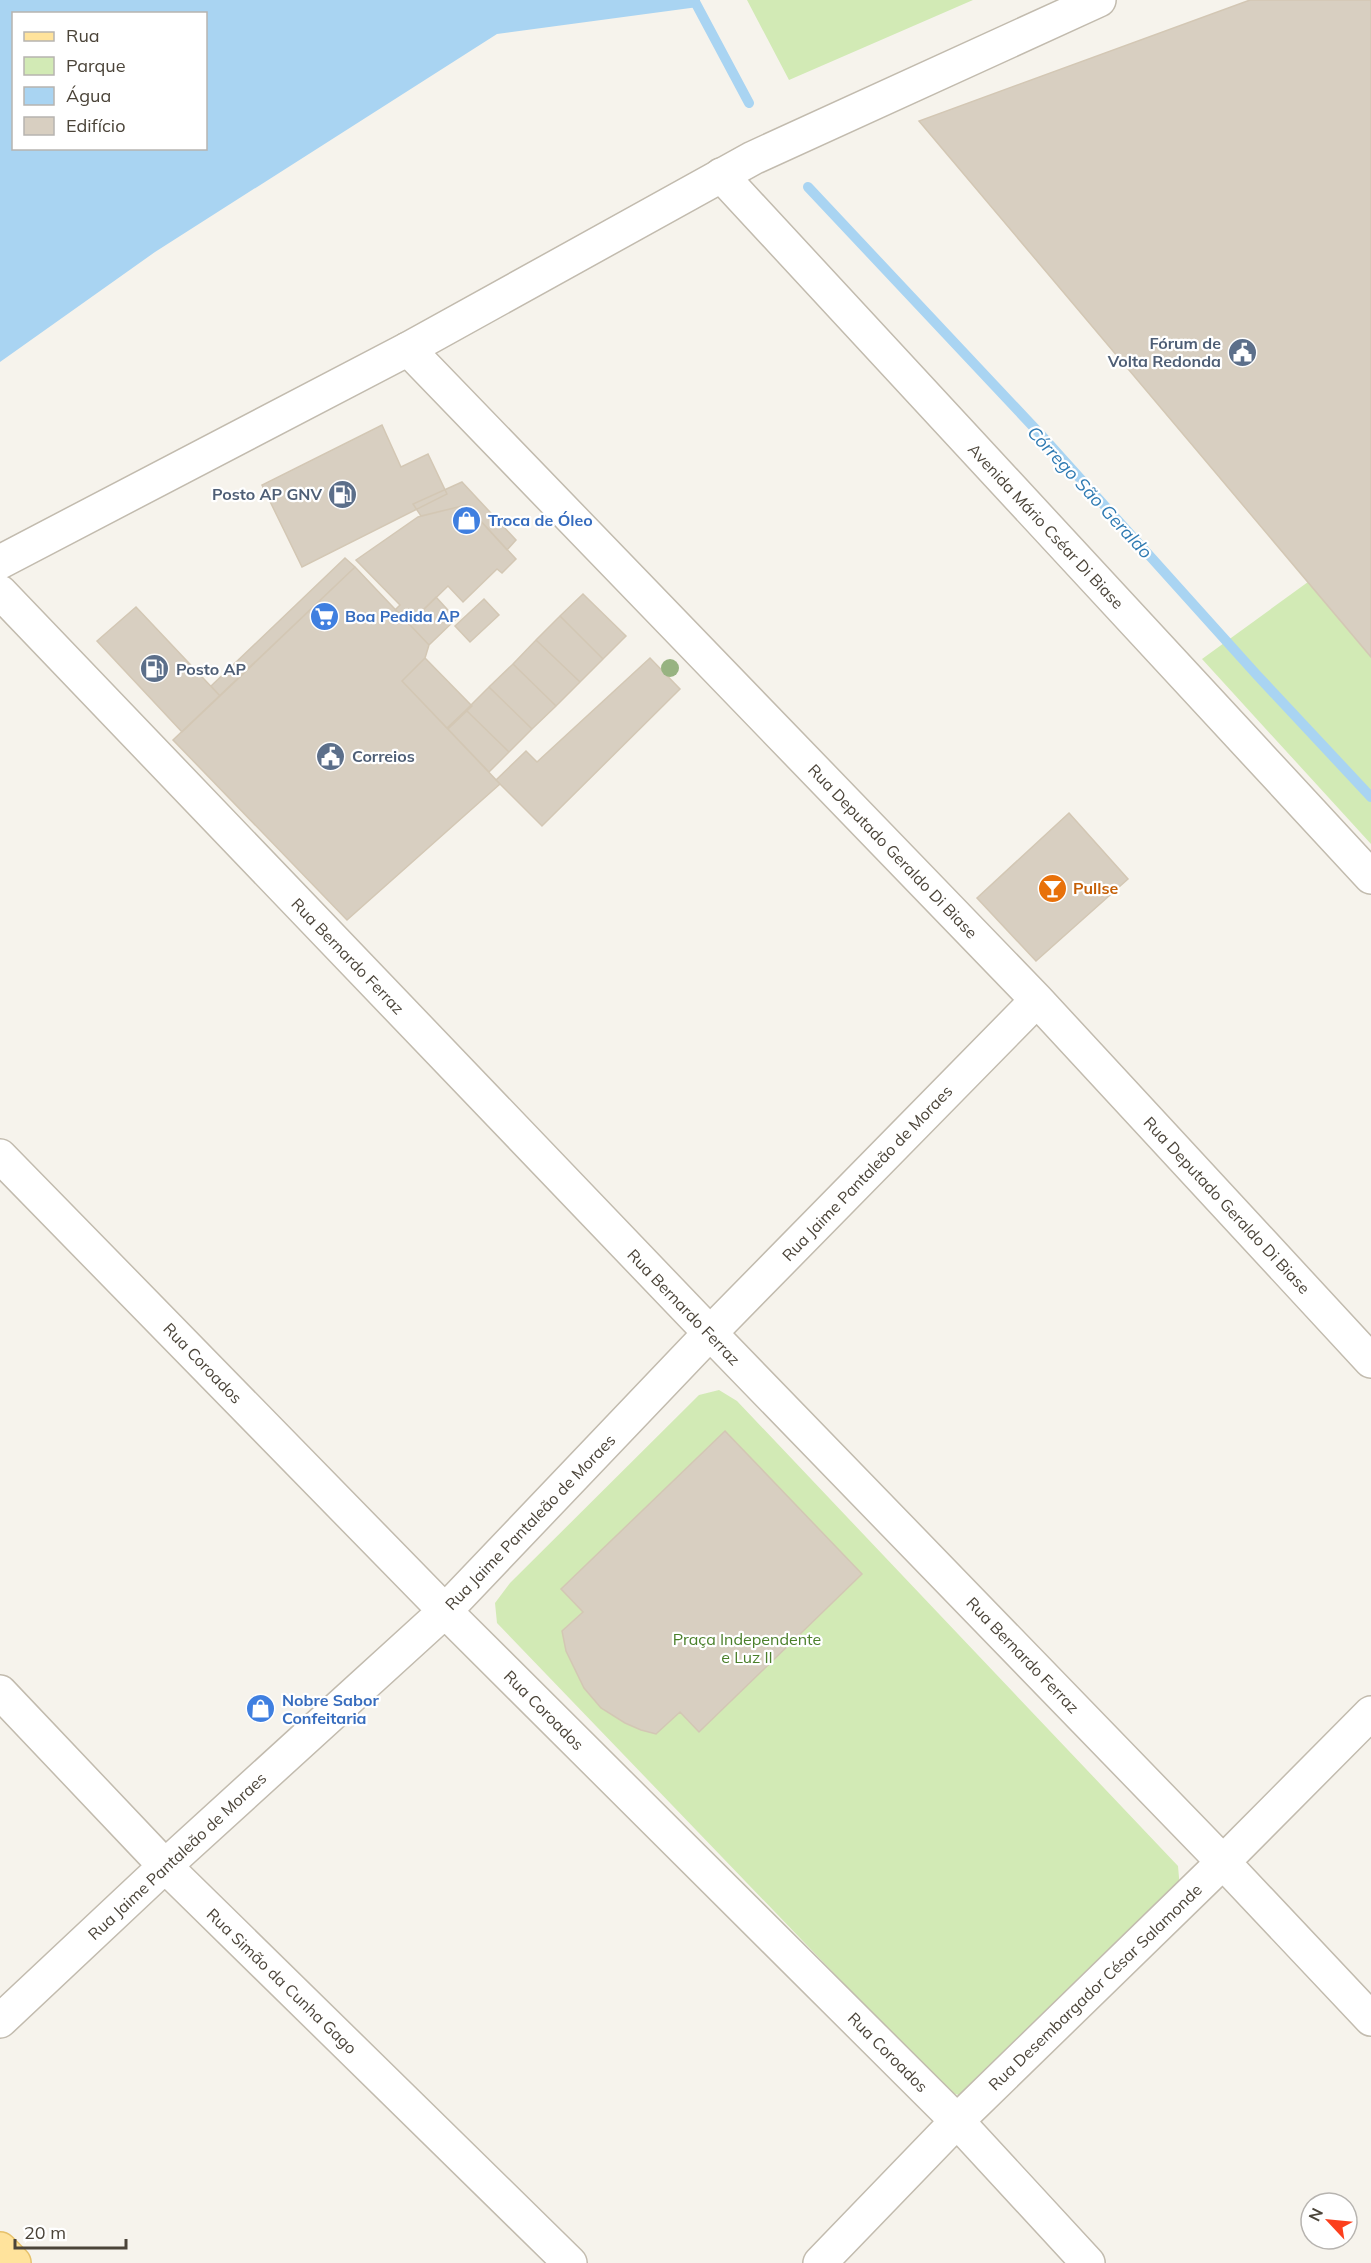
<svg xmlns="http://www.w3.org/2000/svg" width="1371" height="2263" viewBox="0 0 1371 2263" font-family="Mulish,sans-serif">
	<rect width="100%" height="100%" fill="#f6f3ec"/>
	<!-- green -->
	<path fill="#d2eab5" d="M 747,0 L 973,0 L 789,80 Z
		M 1308,582 L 1371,657 L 1371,844 L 1202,659 Z
		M 719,1390 L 737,1401 L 1178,1866 L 1180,1889 L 967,2098 L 947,2091 L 497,1623 L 495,1603 L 510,1583 L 699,1395 Z"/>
	<!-- water -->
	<path fill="#a9d4f2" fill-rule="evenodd" d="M 0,0 L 700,0 L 698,7 L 497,34 L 155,252 L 0,362 ZM 14,14 L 206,14 L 206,148 L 14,148 Z"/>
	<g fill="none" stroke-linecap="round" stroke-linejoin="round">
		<!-- stream -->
		<path stroke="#a9d4f2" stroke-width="10" d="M 694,0 L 749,103
			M 808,187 L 1041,435 L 1256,674 L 1371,797"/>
	</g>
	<!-- building -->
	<path fill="#d8cfc1" stroke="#d3c7b4" stroke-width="1.5" d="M 1250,0 L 1371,0 L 1371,657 L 919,121 Z
		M 382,425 L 401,467 L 428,454 L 447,494 L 302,567 L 262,485 Z
		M 462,482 L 516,540 L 507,550 L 466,505 L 421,516 L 413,504 Z
		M 466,505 L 516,559 L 502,573 L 497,569 L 463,602 L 448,586 L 409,624 L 395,610 L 400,605 L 356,560 L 418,517 Z
		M 345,558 L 355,567 L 220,696 L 211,686 Z
		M 355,567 L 429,645 L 425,658 L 402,681 L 500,784 L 347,920 L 173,740 Z
		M 583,594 L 626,636 L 603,659 L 560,616 Z
		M 436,597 L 456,619 L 429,645 L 409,624 Z
		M 484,599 L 499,615 L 470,642 L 455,626 Z
		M 136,607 L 220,696 L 182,732 L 97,641 Z
		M 560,616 L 603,659 L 580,682 L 536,640 Z
		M 536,640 L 580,682 L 556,706 L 513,664 Z
		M 425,658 L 472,706 L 448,729 L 402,681 Z
		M 650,658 L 680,689 L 542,826 L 496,780 L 526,751 L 537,762 Z
		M 513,664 L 556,706 L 532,729 L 489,687 Z
		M 489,687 L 532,729 L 509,752 L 466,710 Z
		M 466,710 L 509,752 L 489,772 L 447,728 Z
		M 1069,813 L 1128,879 L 1036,961 L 977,898 Z
		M 725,1431 L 862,1574 L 699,1732 L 680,1712 L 656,1734 L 641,1730 L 625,1723 L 601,1708 L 584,1688 L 566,1651 L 562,1631 L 583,1612 L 561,1589 Z"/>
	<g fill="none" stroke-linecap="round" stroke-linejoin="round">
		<defs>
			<path id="minor" d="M 721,175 L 1371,877
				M 408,349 L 1037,1000 L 1371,1361
				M 0,592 L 710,1333 L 1223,1862 L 1371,2019
				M 0,1156 L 445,1611 L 957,2121 L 1088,2263
				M 0,1692 L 165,1866 L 570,2263
				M 0,2021 L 165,1866 L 445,1611 L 710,1333 L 1037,1000
				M 820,2263 L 957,2121 L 1223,1862 L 1371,1713"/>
			<path id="tertiary" d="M 0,562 L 408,349 L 753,158 L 1099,0"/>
			<path id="primary" d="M 0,2249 L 14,2263"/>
		</defs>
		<!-- minor casing -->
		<use href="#minor" stroke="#c2bbae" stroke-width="36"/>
		<!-- tertiary casing -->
		<use href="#tertiary" stroke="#c2bbae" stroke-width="36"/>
		<!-- primary casing -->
		<use href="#primary" stroke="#e6c16a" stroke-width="36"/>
		<!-- minor -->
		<use href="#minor" stroke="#fff" stroke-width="33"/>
		<!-- tertiary -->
		<use href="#tertiary" stroke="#fff" stroke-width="33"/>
		<!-- primary -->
		<use href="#primary" stroke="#ffe39c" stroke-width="33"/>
	</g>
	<!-- trees -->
	<circle fill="#97b381" cx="670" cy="668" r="9"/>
	<!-- icons -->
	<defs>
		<symbol id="civic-disc" viewBox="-11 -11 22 22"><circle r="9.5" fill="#5c6f8a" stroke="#fff"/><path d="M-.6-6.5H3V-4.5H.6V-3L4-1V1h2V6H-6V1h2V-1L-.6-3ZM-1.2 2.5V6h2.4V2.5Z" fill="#fff"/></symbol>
		<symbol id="fuel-disc" viewBox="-11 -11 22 22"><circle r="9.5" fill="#5c6f8a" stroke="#fff"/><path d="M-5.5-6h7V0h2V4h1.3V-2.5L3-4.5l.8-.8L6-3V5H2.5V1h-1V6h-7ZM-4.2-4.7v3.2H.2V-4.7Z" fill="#fff"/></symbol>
		<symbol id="shop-disc" viewBox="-11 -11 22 22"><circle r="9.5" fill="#3f7fe0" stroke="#fff"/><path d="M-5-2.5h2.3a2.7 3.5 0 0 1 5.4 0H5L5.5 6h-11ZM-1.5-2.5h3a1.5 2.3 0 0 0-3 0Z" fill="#fff"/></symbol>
		<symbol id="supermarket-disc" viewBox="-11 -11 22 22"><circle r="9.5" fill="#3f7fe0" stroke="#fff"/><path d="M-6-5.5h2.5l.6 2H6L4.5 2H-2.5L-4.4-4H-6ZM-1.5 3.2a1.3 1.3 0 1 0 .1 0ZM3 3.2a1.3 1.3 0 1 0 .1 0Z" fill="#fff"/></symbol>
		<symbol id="bar-disc" viewBox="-11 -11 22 22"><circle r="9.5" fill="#e8710a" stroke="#fff"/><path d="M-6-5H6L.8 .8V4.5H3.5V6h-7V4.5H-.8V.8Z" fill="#fff"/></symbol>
	</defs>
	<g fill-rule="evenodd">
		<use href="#civic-disc" x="1226" y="336" width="33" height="33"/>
		<use href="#fuel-disc" x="326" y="478" width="33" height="33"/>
		<use href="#shop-disc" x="450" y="504" width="33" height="33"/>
		<use href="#supermarket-disc" x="308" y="600" width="33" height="33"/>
		<use href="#fuel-disc" x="138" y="652" width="33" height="33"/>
		<use href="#civic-disc" x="314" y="740" width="33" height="33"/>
		<use href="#bar-disc" x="1036" y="872" width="33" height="33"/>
		<use href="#shop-disc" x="244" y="1692" width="33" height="33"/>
	</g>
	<g text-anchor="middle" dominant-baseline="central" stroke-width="4.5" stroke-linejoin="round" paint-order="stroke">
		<!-- service labels -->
		<g font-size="16" font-weight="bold" fill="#4e5e75" stroke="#fff" text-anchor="end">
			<text x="1221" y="343">Fórum de<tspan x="1221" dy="18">Volta Redonda</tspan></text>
			<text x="322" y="494">Posto AP GNV</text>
			<text x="176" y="669" text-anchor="start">Posto AP</text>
			<text x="352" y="756" text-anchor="start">Correios</text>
		</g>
		<!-- shop labels -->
		<g font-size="16" font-weight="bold" fill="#366cbe" stroke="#fff" text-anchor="start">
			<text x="488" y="520">Troca de Óleo</text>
			<text x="345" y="616">Boa Pedida AP</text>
			<text x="282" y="1700">Nobre Sabor<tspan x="282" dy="18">Confeitaria</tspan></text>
		</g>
		<!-- street labels -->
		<g font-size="16" fill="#4b4439" stroke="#fff">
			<text transform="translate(1046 526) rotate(47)">Avenida Mário Cséar Di Biase</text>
			<text transform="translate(893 851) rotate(46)">Rua Deputado Geraldo Di Biase</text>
			<text transform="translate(348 956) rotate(46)">Rua Bernardo Ferraz</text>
			<text transform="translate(867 1173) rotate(-46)">Rua Jaime Pantaleão de Moraes</text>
			<text transform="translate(1227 1205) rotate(47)">Rua Deputado Geraldo Di Biase</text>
			<text transform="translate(684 1307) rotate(46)">Rua Bernardo Ferraz</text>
			<text transform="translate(203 1363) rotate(46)">Rua Coroados</text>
			<text transform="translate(530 1522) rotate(-46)">Rua Jaime Pantaleão de Moraes</text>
			<text transform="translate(1023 1655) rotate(46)">Rua Bernardo Ferraz</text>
			<text transform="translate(544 1710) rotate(45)">Rua Coroados</text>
			<text transform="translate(177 1856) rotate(-43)">Rua Jaime Pantaleão de Moraes</text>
			<text transform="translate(282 1981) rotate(44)">Rua Simão da Cunha Gago</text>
			<text transform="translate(1095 1987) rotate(-44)">Rua Desembargador César Salamonde</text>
			<text transform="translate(888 2052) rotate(45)">Rua Coroados</text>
		</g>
		<!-- food labels -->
		<g font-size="16" font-weight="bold" fill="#c56008" stroke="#fff" text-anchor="start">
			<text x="1073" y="888">Pullse</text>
		</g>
		<!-- park labels -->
		<g font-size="16" fill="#4a7f2a" stroke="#fff">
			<text x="747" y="1639">Praça Independente<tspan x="747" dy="18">e Luz II</tspan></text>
		</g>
		<!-- water labels -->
		<g font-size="18" font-style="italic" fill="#2e7ab2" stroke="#fff">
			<text transform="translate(1090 492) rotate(47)">Córrego São Geraldo</text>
		</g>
	</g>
	<!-- legend -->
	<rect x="12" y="12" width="195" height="138" fill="#ffffff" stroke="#b7b4b0" stroke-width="1.5"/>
	<rect x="24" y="32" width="30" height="9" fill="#ffe39c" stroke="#b7b4b0" stroke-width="1.5"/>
	<text x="66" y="42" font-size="18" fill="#4b4439">Rua</text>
	<rect x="24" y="57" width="30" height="18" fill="#d2eab5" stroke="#b7b4b0" stroke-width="1.5"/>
	<text x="66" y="72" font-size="18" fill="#4b4439">Parque</text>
	<rect x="24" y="87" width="30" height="18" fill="#a9d4f2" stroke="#b7b4b0" stroke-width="1.5"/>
	<text x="66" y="102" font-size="18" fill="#4b4439">Água</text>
	<rect x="24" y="117" width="30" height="18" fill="#d8cfc1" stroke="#b7b4b0" stroke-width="1.5"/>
	<text x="66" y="132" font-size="18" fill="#4b4439">Edifício</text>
	<!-- north arrow -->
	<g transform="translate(1329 2221) rotate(296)"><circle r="28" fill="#ffffff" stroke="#b7b4b0" stroke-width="1.5"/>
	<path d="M0-4.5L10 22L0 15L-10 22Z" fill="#fc3f1d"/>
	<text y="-9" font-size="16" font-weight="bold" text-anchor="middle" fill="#4b4439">N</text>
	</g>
	<!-- scale -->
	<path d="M15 2239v9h111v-9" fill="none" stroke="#4b4439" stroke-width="3"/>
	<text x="24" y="2239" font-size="18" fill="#4b4439" stroke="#ffffff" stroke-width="4.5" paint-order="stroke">20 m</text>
</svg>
